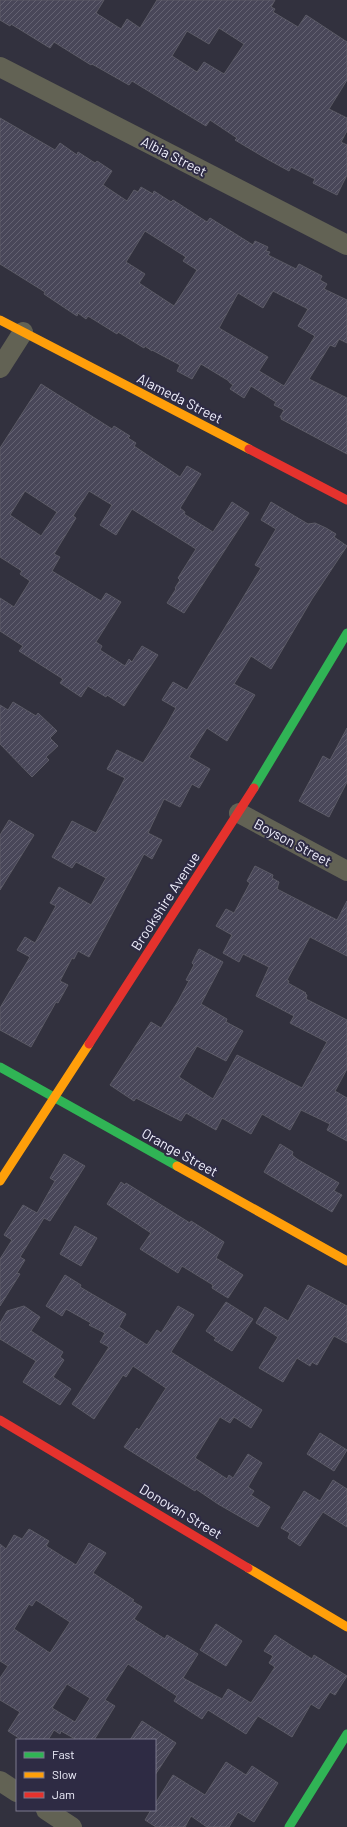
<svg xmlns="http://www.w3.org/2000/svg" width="347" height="1827" viewBox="0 0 347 1827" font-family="Barlow,sans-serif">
	<defs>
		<pattern id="building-hatch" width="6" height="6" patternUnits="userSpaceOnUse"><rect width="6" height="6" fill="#494759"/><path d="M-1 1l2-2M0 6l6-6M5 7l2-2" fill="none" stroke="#646272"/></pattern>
	</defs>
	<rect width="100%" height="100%" fill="#32313e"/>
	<!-- building -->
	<path fill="url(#building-hatch)" stroke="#5c5b66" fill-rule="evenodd" d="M 0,0 L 104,0 L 96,13 L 121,29 L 127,19 L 140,28 L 157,0 L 275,0 L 271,7 L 275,9 L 273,12 L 298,27 L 306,15 L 347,42 L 347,80 L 329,109 L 347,118 L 347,131 L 341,142 L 347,145 L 347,175 L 337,195 L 313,183 L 315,179 L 291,167 L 289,171 L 267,159 L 235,140 L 237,138 L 210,120 L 206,126 L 132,81 L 129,85 L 92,64 L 91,65 L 54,42 L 50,48 L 11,24 L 10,26 L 0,20 ZM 219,28 L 244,44 L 224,74 L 204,62 L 197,72 L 172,56 L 187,31 L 209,44 Z
		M 0,118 L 55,150 L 60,143 L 77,155 L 78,152 L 95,163 L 97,161 L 112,171 L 103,185 L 127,201 L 134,190 L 138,192 L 141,187 L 153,194 L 154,191 L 171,202 L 173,200 L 207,222 L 210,218 L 253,245 L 255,241 L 268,247 L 266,251 L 270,252 L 268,255 L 296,269 L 299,264 L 322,276 L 320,280 L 327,284 L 324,289 L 347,300 L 347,343 L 339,339 L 335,347 L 330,345 L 309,379 L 347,398 L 347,454 L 281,419 L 282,417 L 280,417 L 284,410 L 274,405 L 276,402 L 251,386 L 244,398 L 230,389 L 233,385 L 229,382 L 229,381 L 201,364 L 192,379 L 177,371 L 180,365 L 152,350 L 152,351 L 145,346 L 144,348 L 118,332 L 117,334 L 88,316 L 86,319 L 78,313 L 77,316 L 44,294 L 45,292 L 0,264 ZM 145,231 L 186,257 L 183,261 L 197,270 L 174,306 L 139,283 L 145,274 L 126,262 ZM 273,291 L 308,309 L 298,326 L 315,336 L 284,386 L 259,371 L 268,357 L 219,328 L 238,293 L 263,308 Z
		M 41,384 L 112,429 L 114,426 L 130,436 L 128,438 L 136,443 L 134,446 L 180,477 L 187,466 L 201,474 L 180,508 L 185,512 L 184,514 L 213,532 L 232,502 L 249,513 L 184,613 L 167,603 L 176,589 L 175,588 L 180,580 L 178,578 L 196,549 L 132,509 L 116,535 L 100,525 L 112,505 L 89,491 L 73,516 L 76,518 L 54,554 L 60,557 L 52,571 L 101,601 L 106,593 L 121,602 L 96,642 L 102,646 L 100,650 L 125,666 L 129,659 L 132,662 L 142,646 L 158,655 L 124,706 L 107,695 L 106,697 L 88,686 L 81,697 L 60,683 L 63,679 L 19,651 L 23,646 L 0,631 L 0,598 L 14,607 L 30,581 L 20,574 L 22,571 L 0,557 L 0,448 ZM 25,491 L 57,512 L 41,536 L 10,515 Z
		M 271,502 L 308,524 L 315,523 L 326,528 L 336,534 L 334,537 L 347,546 L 312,599 L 271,669 L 251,656 L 234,684 L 255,695 L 227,741 L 207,728 L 189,757 L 210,769 L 199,788 L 192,784 L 180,807 L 164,799 L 148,833 L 162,840 L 152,859 L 144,854 L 89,957 L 78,951 L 74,959 L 72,958 L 60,981 L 68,985 L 58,1003 L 56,1002 L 31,1047 L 0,1030 L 0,1008 L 30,957 L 17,950 L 25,937 L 35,943 L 56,906 L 50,903 L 59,887 L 91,905 L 106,878 L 76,862 L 72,868 L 52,857 L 72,821 L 96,833 L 125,778 L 107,769 L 117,750 L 143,763 L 167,724 L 176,708 L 162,700 L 173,682 L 187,690 L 261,568 L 255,565 L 276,529 L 261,520 Z
		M 13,702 L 36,716 L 38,713 L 57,731 L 50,738 L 58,746 L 46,757 L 49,760 L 32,777 L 0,744 L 0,705 L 8,710 Z
		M 347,728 L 347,782 L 329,817 L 299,801 L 323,756 L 330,760 Z
		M 9,820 L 34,835 L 0,890 L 0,835 Z
		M 255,866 L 273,875 L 272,878 L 279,882 L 277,889 L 337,920 L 347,901 L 347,956 L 310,937 L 287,980 L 289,981 L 288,983 L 306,993 L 305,994 L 307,995 L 306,999 L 347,1020 L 347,1069 L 335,1091 L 347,1098 L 347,1141 L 327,1130 L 330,1124 L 301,1110 L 290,1130 L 262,1114 L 251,1134 L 222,1118 L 216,1130 L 186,1113 L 181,1121 L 136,1098 L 134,1101 L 110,1085 L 151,1022 L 161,1028 L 177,1003 L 189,981 L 186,980 L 194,965 L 192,963 L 199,949 L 223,962 L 201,1004 L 227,1019 L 226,1022 L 243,1031 L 226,1061 L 197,1046 L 179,1077 L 213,1099 L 237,1055 L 302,1088 L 327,1042 L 290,1023 L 294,1016 L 256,996 L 269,967 L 243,954 L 239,962 L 223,953 L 232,935 L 216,926 L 226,909 L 234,913 L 250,883 L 247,881 Z
		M 280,1144 L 293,1152 L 292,1155 L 297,1159 L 339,1183 L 334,1191 L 342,1195 L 332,1212 L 264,1172 Z
		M 64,1154 L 85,1166 L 50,1221 L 44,1218 L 20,1257 L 25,1260 L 17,1273 L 20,1274 L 0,1306 L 0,1259 L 12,1240 L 4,1235 L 23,1205 L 37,1213 L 55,1181 L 50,1178 Z
		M 121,1182 L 125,1185 L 126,1183 L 190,1223 L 191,1221 L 224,1242 L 216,1258 L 243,1275 L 228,1298 L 212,1288 L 213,1285 L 182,1266 L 178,1273 L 140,1249 L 151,1233 L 107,1204 Z
		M 75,1226 L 97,1238 L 81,1266 L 60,1254 Z
		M 65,1275 L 81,1285 L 80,1287 L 126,1314 L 119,1327 L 147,1345 L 157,1330 L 161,1333 L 178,1306 L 194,1315 L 171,1352 L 262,1410 L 251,1428 L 234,1417 L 230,1423 L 220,1417 L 195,1458 L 227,1479 L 229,1475 L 233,1478 L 248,1454 L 262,1463 L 248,1487 L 254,1491 L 251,1495 L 270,1507 L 258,1527 L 218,1504 L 196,1489 L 195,1491 L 124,1447 L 137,1428 L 139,1430 L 166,1388 L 133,1366 L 126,1377 L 123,1375 L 94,1419 L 72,1404 L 109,1347 L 100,1342 L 105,1333 L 89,1325 L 91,1323 L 66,1309 L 62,1316 L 46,1306 Z
		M 308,1285 L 347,1306 L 347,1343 L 334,1336 L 317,1365 L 312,1362 L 310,1366 L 297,1358 L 283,1382 L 259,1368 L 278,1337 L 256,1323 L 265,1307 L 288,1321 Z
		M 226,1302 L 253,1319 L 232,1351 L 214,1340 L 216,1338 L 206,1331 Z
		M 24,1306 L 40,1317 L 31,1331 L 63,1352 L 60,1357 L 64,1360 L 53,1377 L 71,1389 L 60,1405 L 23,1382 L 36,1361 L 0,1339 L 0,1323 L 7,1311 Z
		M 320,1433 L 347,1450 L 334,1471 L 307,1454 Z
		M 333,1480 L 347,1489 L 347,1527 L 323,1512 L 300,1546 L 288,1538 L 290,1533 L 281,1528 L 304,1491 L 320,1501 Z
		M 29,1529 L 49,1541 L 46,1546 L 76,1565 L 89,1543 L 106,1553 L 93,1573 L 134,1600 L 132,1601 L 142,1607 L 134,1619 L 165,1639 L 167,1635 L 198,1654 L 183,1678 L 222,1699 L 228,1689 L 251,1703 L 275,1667 L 269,1663 L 273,1656 L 264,1651 L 275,1635 L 312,1659 L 314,1655 L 347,1676 L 335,1695 L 330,1692 L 319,1709 L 311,1704 L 292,1737 L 258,1716 L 246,1734 L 208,1710 L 202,1719 L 174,1701 L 177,1696 L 128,1664 L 105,1700 L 115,1706 L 94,1740 L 77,1740 L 61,1731 L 60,1734 L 54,1730 L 48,1740 L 22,1740 L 8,1731 L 20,1712 L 0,1700 L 0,1678 L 8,1666 L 0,1661 L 0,1544 L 6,1549 L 14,1535 L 22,1539 ZM 36,1600 L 70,1622 L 50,1653 L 14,1629 L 29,1604 L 32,1606 ZM 67,1684 L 90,1698 L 75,1722 L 52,1708 Z
		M 216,1624 L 242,1641 L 226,1666 L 200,1650 Z
		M 142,1721 L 176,1743 L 155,1775 L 155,1740 L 130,1740 Z
		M 226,1762 L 246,1775 L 252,1766 L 278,1783 L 254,1822 L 238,1812 L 229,1827 L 207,1827 L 191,1816 L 185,1827 L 156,1827 L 145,1820 L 151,1810 L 155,1810 L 155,1804 L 173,1775 L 205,1795 Z"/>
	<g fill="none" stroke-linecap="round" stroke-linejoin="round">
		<!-- street -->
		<path stroke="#626254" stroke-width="20" d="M 0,67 L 347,245
			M 0,368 L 23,332
			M 239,813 L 347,871
			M 0,1781 L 17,1792
			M 46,1810 L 72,1827"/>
		<!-- fast -->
		<path stroke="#30b455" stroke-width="9" d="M 254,788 L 347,633
			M 0,1067 L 177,1166
			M 289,1827 L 347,1734"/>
		<!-- slow -->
		<path stroke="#ff9f0a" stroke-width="9" d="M 0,320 L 249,449
			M 177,1166 L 347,1261
			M 0,1181 L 89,1044
			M 248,1568 L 347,1627"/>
		<!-- jam -->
		<path stroke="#e5322d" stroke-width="9" d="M 249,449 L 347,500
			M 89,1044 L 254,788
			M 0,1420 L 248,1568"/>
	</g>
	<g text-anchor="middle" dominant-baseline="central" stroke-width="4" stroke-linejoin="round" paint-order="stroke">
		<!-- street labels -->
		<g font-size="14" fill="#f0f0fd" stroke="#2e2b44">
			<text transform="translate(174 156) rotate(27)">Albia Street</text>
			<text transform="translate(180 398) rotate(27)">Alameda Street</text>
			<text transform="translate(293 842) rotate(28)">Boyson Street</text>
			<text transform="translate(165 901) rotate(-57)">Brookshire Avenue</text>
			<text transform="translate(180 1152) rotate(29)">Orange Street</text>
			<text transform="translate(181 1511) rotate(31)">Donovan Street</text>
		</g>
	</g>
	<!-- legend -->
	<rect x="16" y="1739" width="140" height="72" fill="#2e2b44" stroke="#7c7a8e"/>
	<rect x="24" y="1752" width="20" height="6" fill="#30b455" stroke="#7c7a8e"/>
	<text x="52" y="1759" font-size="12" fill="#f0f0fd">Fast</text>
	<rect x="24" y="1772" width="20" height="6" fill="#ff9f0a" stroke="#7c7a8e"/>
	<text x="52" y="1779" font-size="12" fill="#f0f0fd">Slow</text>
	<rect x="24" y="1792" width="20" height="6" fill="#e5322d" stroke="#7c7a8e"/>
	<text x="52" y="1799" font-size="12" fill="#f0f0fd">Jam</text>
</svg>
